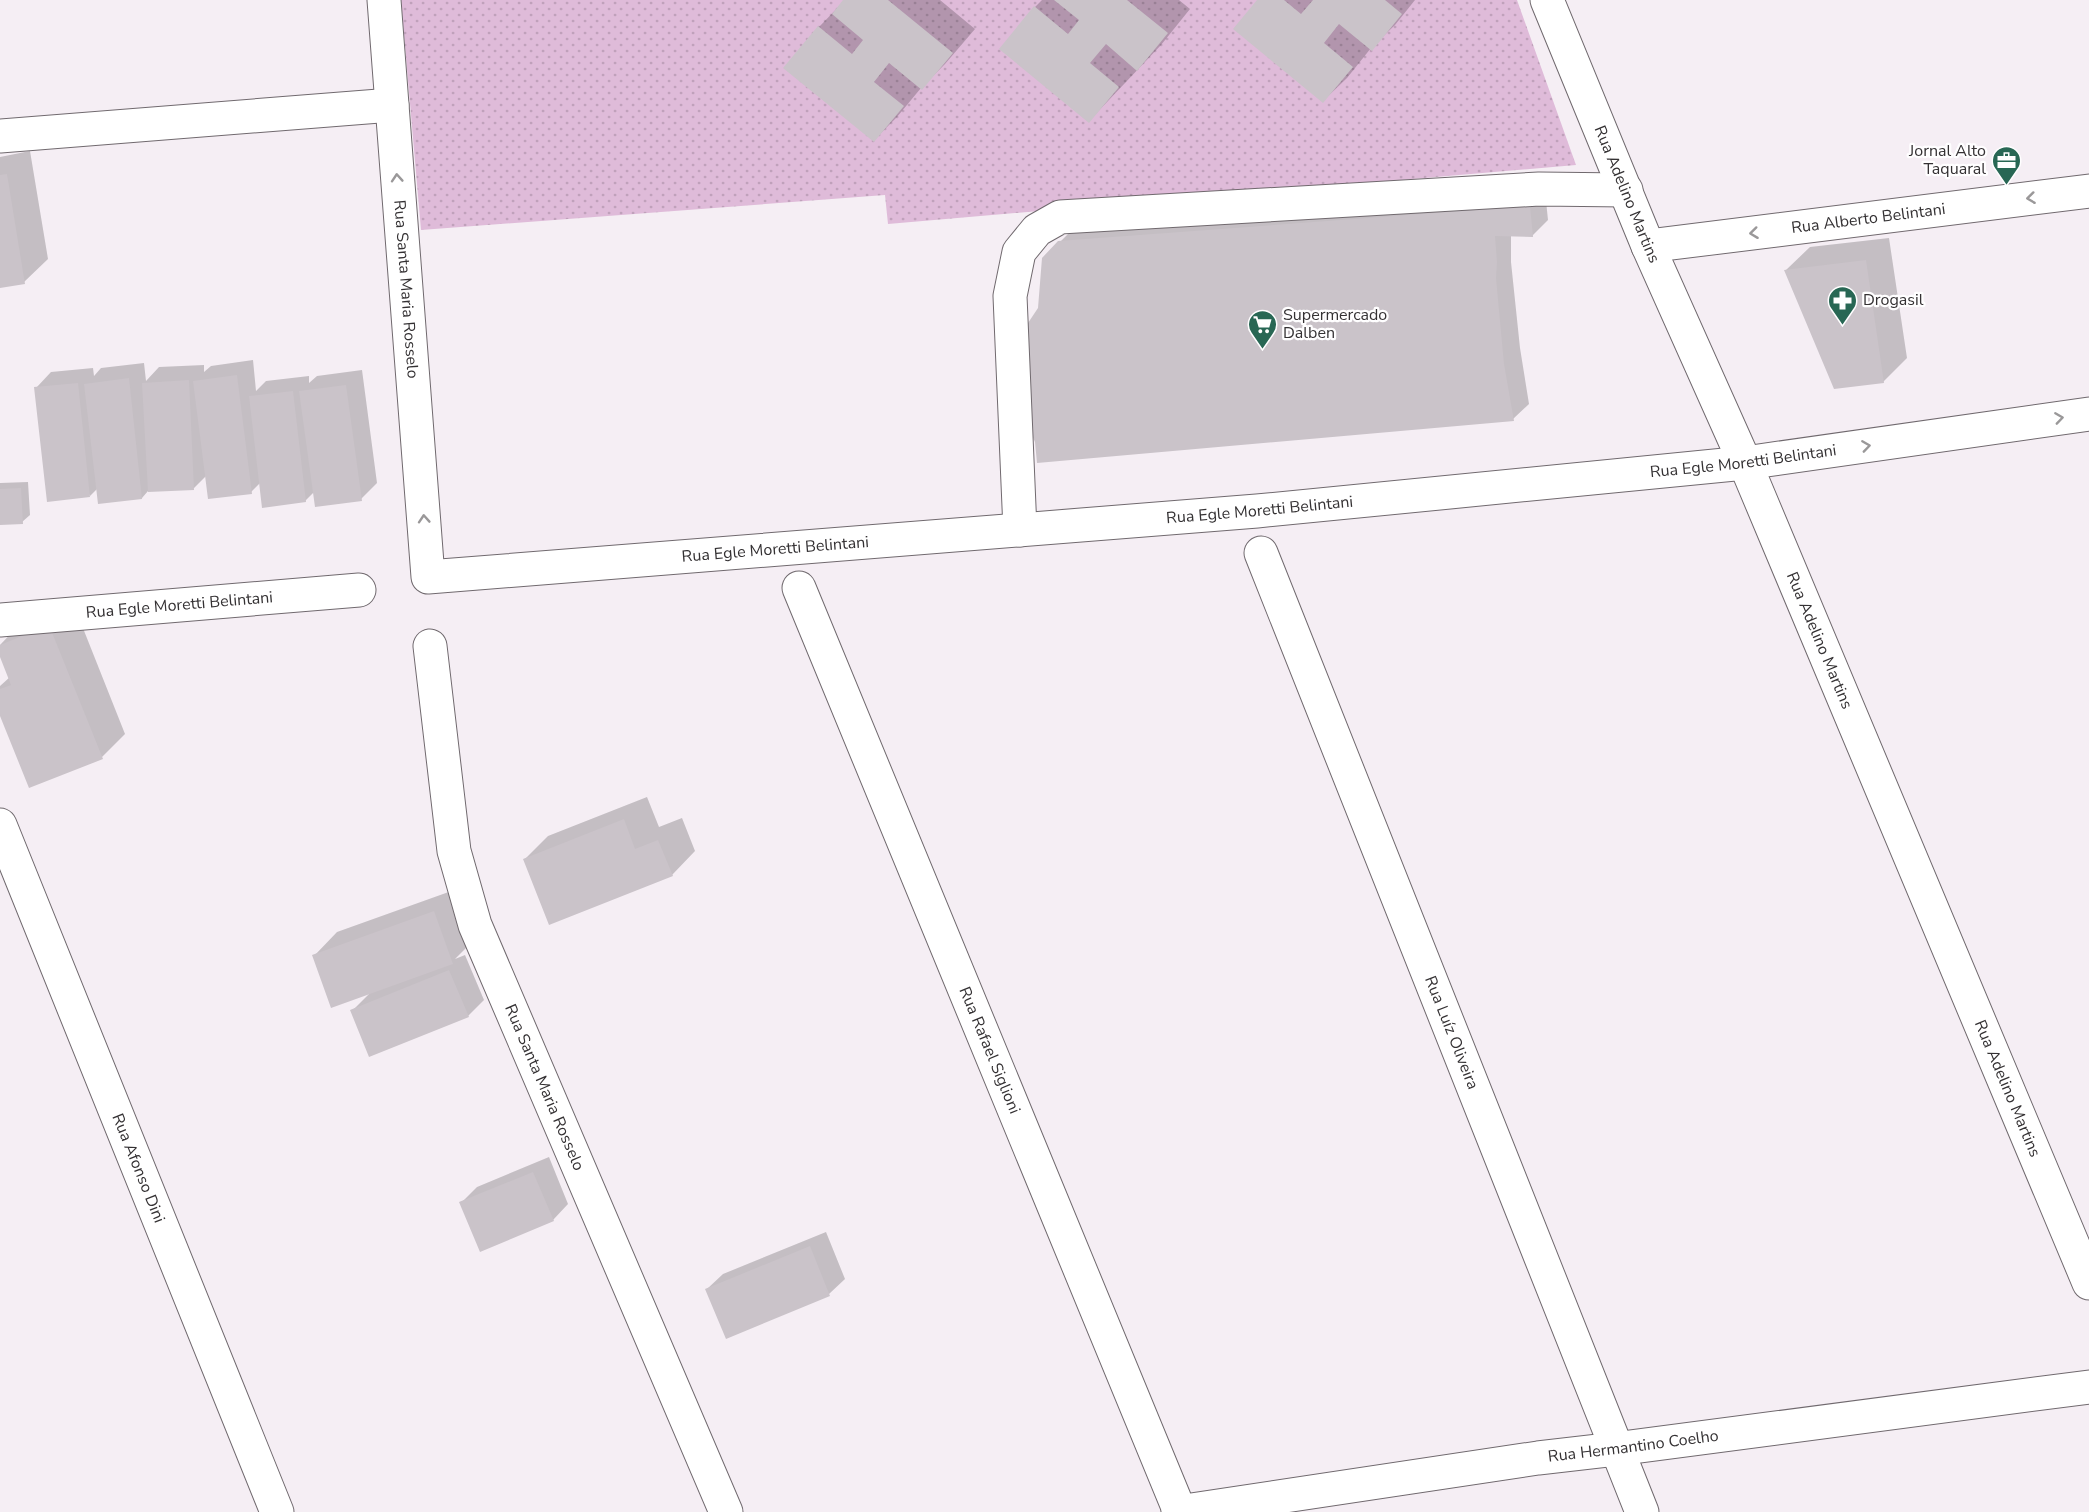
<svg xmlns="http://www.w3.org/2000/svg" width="2089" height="1512" viewBox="0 0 2089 1512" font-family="'Nunito Sans',sans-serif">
	<defs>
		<pattern id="grass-dots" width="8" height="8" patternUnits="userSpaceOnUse" patternTransform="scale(1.5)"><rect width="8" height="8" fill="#dfbbd9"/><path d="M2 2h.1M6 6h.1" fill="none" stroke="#c0a1bb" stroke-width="1.8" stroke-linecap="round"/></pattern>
	</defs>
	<rect width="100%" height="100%" fill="#f5eef4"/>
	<!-- grass -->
	<path fill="url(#grass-dots)" d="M 401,0 L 1517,0 L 1576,165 L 888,224 L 885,195 L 421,230 Z"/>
	<!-- shadow -->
	<path fill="#0003" d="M 845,0 L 940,0 L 975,29 L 945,64 L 921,88 L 897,117 L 874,140 L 785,68 L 819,27 Z
		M 1042,0 L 1179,0 L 1190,9 L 1161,45 L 1089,121 L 1035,7 Z
		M 1259,0 L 1415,0 L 1395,25 L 1371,48 L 1347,78 L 1323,101 Z
		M 30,151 L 48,259 L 24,282 L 0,287 L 0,157 Z
		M 1545,191 L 1548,220 L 1532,236 L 1511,235 L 1511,262 L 1520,348 L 1529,404 L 1513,419 L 1040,308 L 1043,259 L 1076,226 Z
		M 1889,238 L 1907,358 L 1883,382 L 1786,270 L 1810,247 Z
		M 253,360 L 256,391 L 266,381 L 309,376 L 309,383 L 317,376 L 362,370 L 377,483 L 361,499 L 314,492 L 305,501 L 260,483 L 251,492 L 206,476 L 194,488 L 148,491 L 142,498 L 98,488 L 90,496 L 36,388 L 51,372 L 93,368 L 94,376 L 101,368 L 144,363 L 146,381 L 159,367 L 204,365 L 204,372 L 211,366 Z
		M 28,482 L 30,515 L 22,522 L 0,523 L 0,483 Z
		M 73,603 L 125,734 L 102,757 L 0,712 L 0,686 L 10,677 L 0,653 L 0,645 L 21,623 Z
		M 647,797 L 659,827 L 682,818 L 695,851 L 672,875 L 525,859 L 548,836 Z
		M 457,889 L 475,939 L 455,959 L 465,955 L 484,1000 L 468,1016 L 352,1011 L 371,992 L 314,956 L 337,932 Z
		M 549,1157 L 568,1204 L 553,1220 L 461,1203 L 477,1187 Z
		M 826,1232 L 845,1279 L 829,1294 L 707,1289 L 723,1274 Z"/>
	<!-- building -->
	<path fill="#cac3c9" d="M 843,0 L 888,0 L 953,53 L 922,90 L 889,63 L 874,82 L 904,106 L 874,142 L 783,68 L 818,26 L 852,54 L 863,40 L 832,14 Z
		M 1054,0 L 1127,0 L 1168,33 L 1137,71 L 1106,44 L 1090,63 L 1119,87 L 1089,123 L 999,49 L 1034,6 L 1068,34 L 1079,20 Z
		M 1257,0 L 1284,0 L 1301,14 L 1313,0 L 1385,0 L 1402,14 L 1372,51 L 1339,24 L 1324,43 L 1353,67 L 1323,103 L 1233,29 Z
		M 7,174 L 25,284 L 0,288 L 0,175 Z
		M 1530,206 L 1533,237 L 1495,236 L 1497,262 L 1496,278 L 1504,364 L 1514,421 L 1037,463 L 1035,442 L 1021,410 L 1020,335 L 1038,308 L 1042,258 L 1058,241 Z
		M 1866,260 L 1884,383 L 1834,389 L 1784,270 Z
		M 237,375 L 252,494 L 208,499 L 193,381 Z
		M 129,378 L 142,499 L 98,504 L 84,384 Z
		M 189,380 L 194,490 L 148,492 L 142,383 Z
		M 78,383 L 90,497 L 47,502 L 34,387 Z
		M 346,385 L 362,501 L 315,507 L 299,391 Z
		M 293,391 L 306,502 L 262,508 L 249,396 Z
		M 21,488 L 23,524 L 0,525 L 0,489 Z
		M 49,625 L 103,759 L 29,788 L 0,716 L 0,689 L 11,685 L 0,657 L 0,645 Z
		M 624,819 L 635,849 L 658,840 L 673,876 L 549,925 L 523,859 Z
		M 434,911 L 453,964 L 331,1008 L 312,955 Z
		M 449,970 L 469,1017 L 369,1057 L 350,1010 Z
		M 533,1172 L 554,1221 L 480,1252 L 459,1202 Z
		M 810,1246 L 830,1296 L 726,1339 L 705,1289 Z"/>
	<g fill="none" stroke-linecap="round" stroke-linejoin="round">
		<defs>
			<g id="minor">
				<path id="s1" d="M 384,0 L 428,577 L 1257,511 L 1745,463 L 2089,414"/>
				<path d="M 0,136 L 392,105"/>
				<path id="s2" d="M 1648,246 L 2089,191"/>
				<path d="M 1020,530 L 1010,296 L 1019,252 L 1037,230 L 1060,217 L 1539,189 L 1626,190"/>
				<path id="s3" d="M 1261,553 L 1642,1512"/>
				<path id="s4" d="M 799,588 L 1180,1512"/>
				<path id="s5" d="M 0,620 L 359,590"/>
				<path id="s6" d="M 430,646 L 454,851 L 475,925 L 726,1512"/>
				<path id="s7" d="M 0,825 L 277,1512"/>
				<path id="s8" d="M 1178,1512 L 1538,1458 L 1616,1449 L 2089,1387"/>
			</g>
			<g id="major">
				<path id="s9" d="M 1547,0 L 1648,246 L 1745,463 L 2089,1283"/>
			</g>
		</defs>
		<!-- minor casing -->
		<use href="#minor" stroke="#70696e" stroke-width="35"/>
		<!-- major casing -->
		<use href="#major" stroke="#70696e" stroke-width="35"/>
		<!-- minor -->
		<use href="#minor" stroke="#fff" stroke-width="33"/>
		<!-- major -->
		<use href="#major" stroke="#fff" stroke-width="33"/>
	</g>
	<!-- one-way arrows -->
	<defs><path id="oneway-chevron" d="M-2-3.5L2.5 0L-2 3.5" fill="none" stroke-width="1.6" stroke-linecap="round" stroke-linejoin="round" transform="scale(1.5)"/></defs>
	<g stroke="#9a9899">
		<use href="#oneway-chevron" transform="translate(397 178) rotate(-94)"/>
		<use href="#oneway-chevron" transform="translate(2031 198) rotate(173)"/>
		<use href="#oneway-chevron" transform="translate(1754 233) rotate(173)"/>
		<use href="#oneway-chevron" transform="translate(2059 418) rotate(-8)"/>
		<use href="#oneway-chevron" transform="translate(1866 446) rotate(-8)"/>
		<use href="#oneway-chevron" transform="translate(424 519) rotate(-94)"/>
	</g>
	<!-- icons -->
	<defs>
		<symbol id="office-pin" viewBox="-11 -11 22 30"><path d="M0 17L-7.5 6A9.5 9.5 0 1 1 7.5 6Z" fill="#286754" stroke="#fffeff"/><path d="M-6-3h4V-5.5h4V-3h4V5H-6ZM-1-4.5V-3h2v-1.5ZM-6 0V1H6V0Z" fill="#fff"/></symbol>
		<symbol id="pharmacy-pin" viewBox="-11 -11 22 30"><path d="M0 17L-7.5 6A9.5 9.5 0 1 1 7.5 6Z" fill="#286754" stroke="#fffeff"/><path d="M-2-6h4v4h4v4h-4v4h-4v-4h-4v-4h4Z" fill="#fff"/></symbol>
		<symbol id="supermarket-pin" viewBox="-11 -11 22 30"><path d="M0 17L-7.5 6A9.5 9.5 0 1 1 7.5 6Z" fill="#286754" stroke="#fffeff"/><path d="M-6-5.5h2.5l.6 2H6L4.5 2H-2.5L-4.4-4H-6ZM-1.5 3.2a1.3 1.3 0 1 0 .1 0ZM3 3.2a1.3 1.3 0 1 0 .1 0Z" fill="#fff"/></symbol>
	</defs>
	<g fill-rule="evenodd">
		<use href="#office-pin" x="1990" y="144" width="33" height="45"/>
		<use href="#pharmacy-pin" x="1826" y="284" width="33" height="45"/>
		<use href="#supermarket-pin" x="1246" y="308" width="33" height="45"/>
	</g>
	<g text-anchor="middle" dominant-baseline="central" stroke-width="4.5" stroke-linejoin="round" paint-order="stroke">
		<!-- poi labels -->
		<g font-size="16" fill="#343133" stroke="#fffeff" text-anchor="start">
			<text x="1986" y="151" text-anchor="end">Jornal Alto<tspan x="1986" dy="18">Taquaral</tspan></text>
			<text x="1863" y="300">Drogasil</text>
			<text x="1283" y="315">Supermercado<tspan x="1283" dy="18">Dalben</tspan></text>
		</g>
		<!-- street labels -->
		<g font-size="16" fill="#343133" stroke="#fffeff">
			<text stroke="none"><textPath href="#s9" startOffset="210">Rua Adelino Martins</textPath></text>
			<text stroke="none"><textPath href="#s2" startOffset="222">Rua Alberto Belintani</textPath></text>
			<text stroke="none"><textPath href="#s1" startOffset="290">Rua Santa Maria Rosselo</textPath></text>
			<text stroke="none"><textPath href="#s1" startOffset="1899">Rua Egle Moretti Belintani</textPath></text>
			<text stroke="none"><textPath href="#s1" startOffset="1413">Rua Egle Moretti Belintani</textPath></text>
			<text stroke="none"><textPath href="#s1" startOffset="927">Rua Egle Moretti Belintani</textPath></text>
			<text stroke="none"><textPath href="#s5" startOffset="180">Rua Egle Moretti Belintani</textPath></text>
			<text stroke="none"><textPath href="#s9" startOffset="696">Rua Adelino Martins</textPath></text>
			<text stroke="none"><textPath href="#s3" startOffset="516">Rua Luíz Oliveira</textPath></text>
			<text stroke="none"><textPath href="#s4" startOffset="500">Rua Rafael Siglioni</textPath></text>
			<text stroke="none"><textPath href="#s6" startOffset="460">Rua Santa Maria Rosselo</textPath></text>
			<text stroke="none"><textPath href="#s9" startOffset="1182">Rua Adelino Martins</textPath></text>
			<text stroke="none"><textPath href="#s7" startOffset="370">Rua Afonso Dini</textPath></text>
			<text stroke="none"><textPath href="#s8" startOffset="460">Rua Hermantino Coelho</textPath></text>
		</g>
	</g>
</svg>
